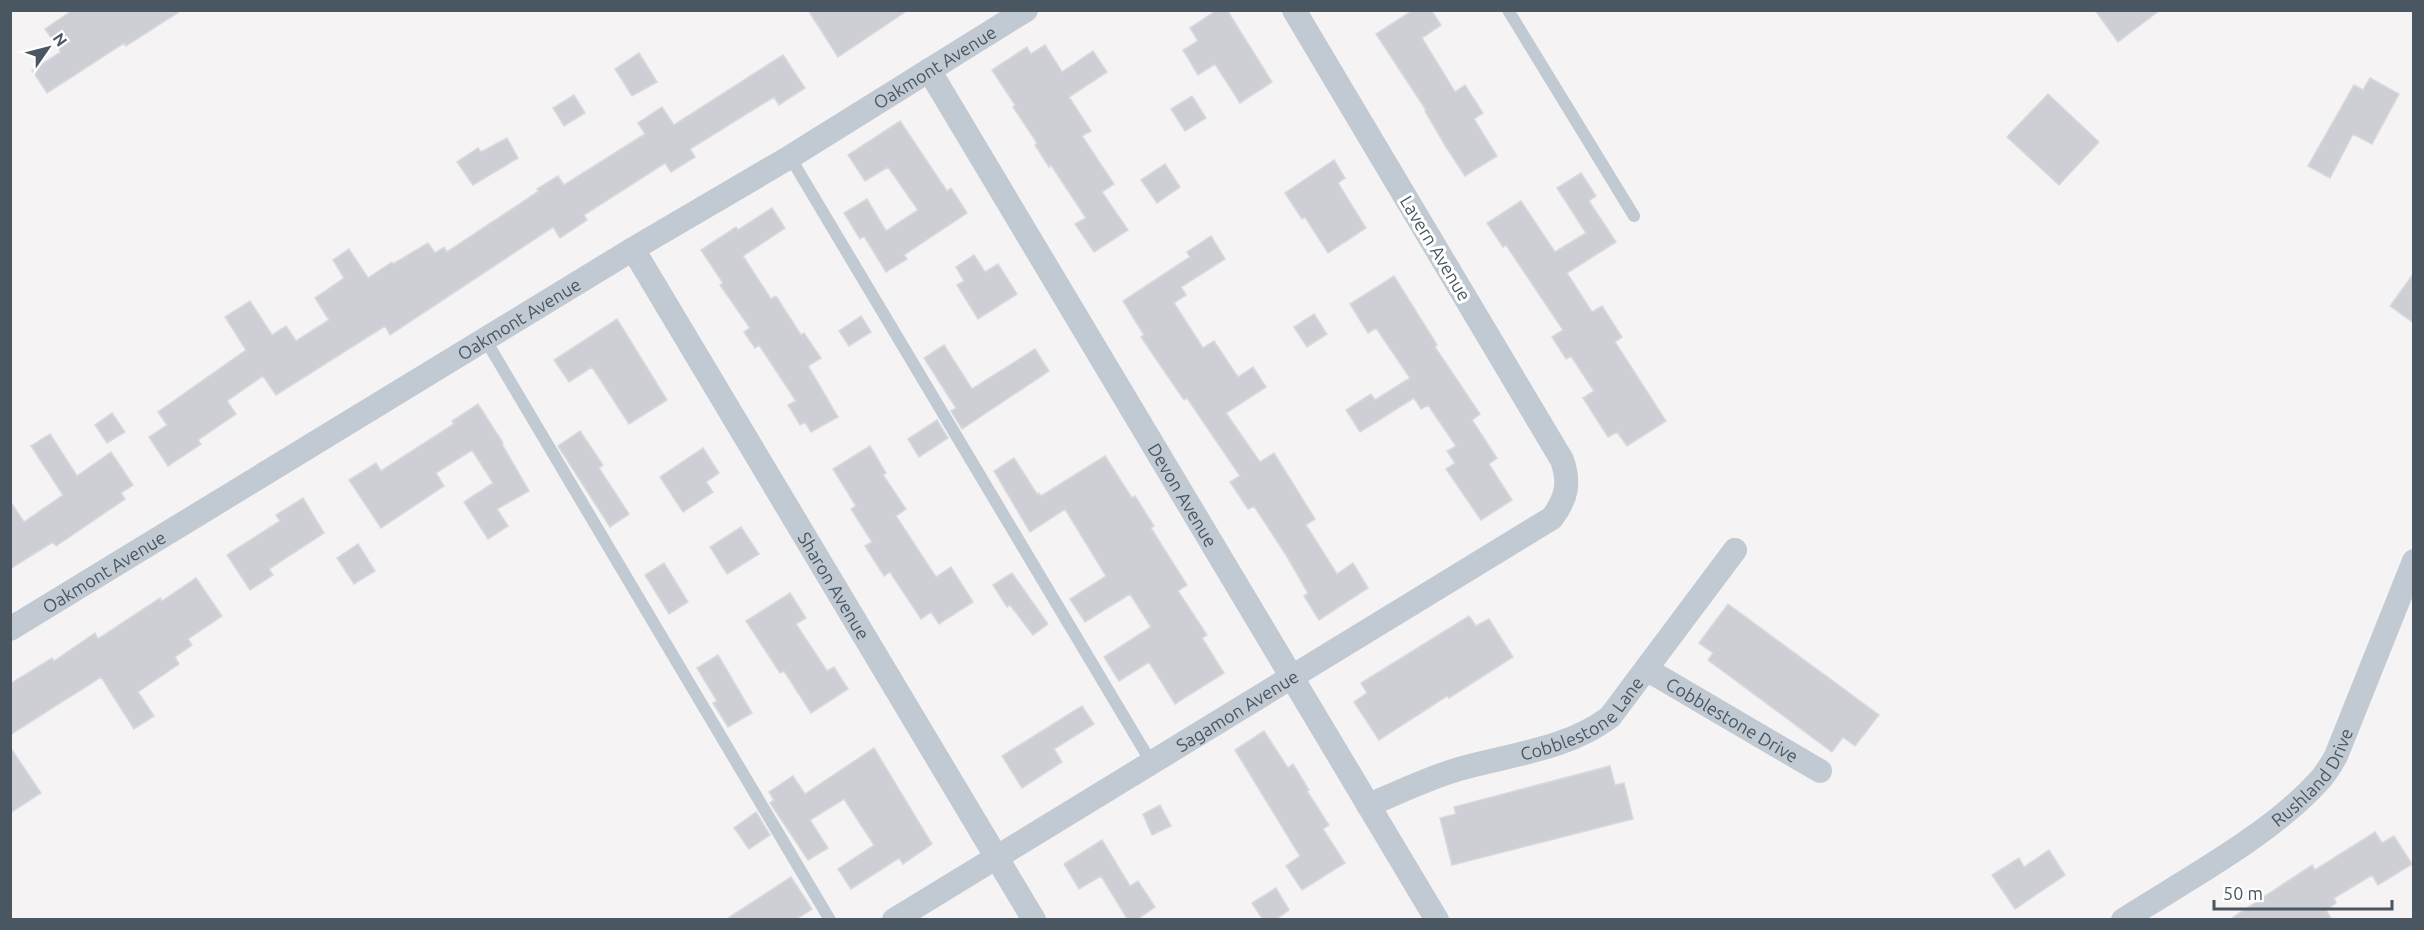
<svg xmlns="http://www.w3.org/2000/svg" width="2424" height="930" viewBox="0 0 2424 930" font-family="Ubuntu,sans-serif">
	<rect width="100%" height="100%" fill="#f5f3f3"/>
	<!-- building -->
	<path fill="#cdcfd5" stroke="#d7d9de" stroke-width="1.5" d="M 73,10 L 182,10 L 126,46 L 124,43 L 47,93 L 32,70 L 61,52 L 45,29 Z
		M 808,10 L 908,10 L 838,57 Z
		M 1217,10 L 1227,10 L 1272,82 L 1240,103 L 1215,64 L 1198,75 L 1183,50 L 1198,41 L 1190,28 Z
		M 1413,10 L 1431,10 L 1441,25 L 1422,38 L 1455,92 L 1465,85 L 1483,113 L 1474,119 L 1497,156 L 1465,176 L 1446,147 L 1425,111 L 1426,110 L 1376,34 Z
		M 2095,10 L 2160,10 L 2118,42 Z
		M 1045,45 L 1062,72 L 1093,51 L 1107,72 L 1069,97 L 1091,131 L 1082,136 L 1114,184 L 1102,192 L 1128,230 L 1094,252 L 1075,224 L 1086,218 L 1051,165 L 1049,167 L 1035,145 L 1037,143 L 1013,107 L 1015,105 L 992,70 L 1027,47 L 1031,54 Z
		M 639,53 L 657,82 L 632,96 L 615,69 Z
		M 783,55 L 805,88 L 779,105 L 774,97 L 690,149 L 695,157 L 671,172 L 665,163 L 584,215 L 587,220 L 560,238 L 553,227 L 390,335 L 385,326 L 276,395 L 263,376 L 227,401 L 236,414 L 198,440 L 201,444 L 168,466 L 149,437 L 167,425 L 158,412 L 246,350 L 225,317 L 250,301 L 272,335 L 286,326 L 296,341 L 329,320 L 315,298 L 344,278 L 333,260 L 349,249 L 368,278 L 392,262 L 393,264 L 428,243 L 435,253 L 444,247 L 447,252 L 539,191 L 537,189 L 558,176 L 564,185 L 645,134 L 638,123 L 662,107 L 674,125 Z
		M 2370,78 L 2399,94 L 2372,144 L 2353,134 L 2330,178 L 2308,166 L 2354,85 L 2363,90 Z
		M 2048,94 L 2099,142 L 2059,185 L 2007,137 Z
		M 574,95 L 585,113 L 564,126 L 553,108 Z
		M 1192,96 L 1206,118 L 1185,131 L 1171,109 Z
		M 900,121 L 947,191 L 951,188 L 967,213 L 904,255 L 907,259 L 886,272 L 864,236 L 860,239 L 844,213 L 867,199 L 886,231 L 918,210 L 888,167 L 865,181 L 848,155 Z
		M 507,138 L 518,158 L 473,185 L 457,162 L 478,148 L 481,152 Z
		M 1334,160 L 1345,178 L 1338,183 L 1366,228 L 1328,253 L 1305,217 L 1302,219 L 1285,193 Z
		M 1165,164 L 1180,187 L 1157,203 L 1141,180 Z
		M 1581,173 L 1596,196 L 1589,201 L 1616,242 L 1567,273 L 1592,312 L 1602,306 L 1622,337 L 1615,342 L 1666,421 L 1627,446 L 1617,432 L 1608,437 L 1583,398 L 1594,391 L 1571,356 L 1566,359 L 1552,337 L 1563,330 L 1506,245 L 1503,247 L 1487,223 L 1521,201 L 1555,252 L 1586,233 L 1557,188 Z
		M 772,208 L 785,228 L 743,256 L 771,299 L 776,296 L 801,335 L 804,333 L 821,358 L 808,366 L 838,417 L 811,432 L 805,422 L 800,425 L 788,405 L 796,401 L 759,345 L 755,348 L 744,332 L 750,328 L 720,285 L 723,283 L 701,250 L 736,227 L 738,230 Z
		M 1211,236 L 1225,259 L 1181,287 L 1186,295 L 1174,303 L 1203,348 L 1214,341 L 1238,377 L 1253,367 L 1266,387 L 1226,413 L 1260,462 L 1274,453 L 1315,519 L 1306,525 L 1337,574 L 1353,563 L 1368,588 L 1319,620 L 1304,596 L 1308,593 L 1286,555 L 1254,506 L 1248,509 L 1230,482 L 1240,476 L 1187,398 L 1184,400 L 1158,362 L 1141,337 L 1144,335 L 1123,301 L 1190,257 L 1187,252 Z
		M 974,255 L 985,272 L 998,264 L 1017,294 L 978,319 L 957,285 L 964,281 L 956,267 Z
		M 2414,273 L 2414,323 L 2390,306 Z
		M 1394,276 L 1437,345 L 1435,347 L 1480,414 L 1472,420 L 1497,458 L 1489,464 L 1512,500 L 1481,520 L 1446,469 L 1455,463 L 1447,451 L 1456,446 L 1428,405 L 1421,409 L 1414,398 L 1360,432 L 1346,410 L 1371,394 L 1375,400 L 1410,378 L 1376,328 L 1368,333 L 1350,304 Z
		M 1314,314 L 1327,334 L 1307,347 L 1294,327 Z
		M 861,316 L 871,332 L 849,346 L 839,331 Z
		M 617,319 L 667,400 L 629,424 L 592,367 L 569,382 L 554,360 Z
		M 944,345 L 972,389 L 1035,349 L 1049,371 L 962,429 L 951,411 L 956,408 L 924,358 Z
		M 478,404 L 503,443 L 502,444 L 529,491 L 497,509 L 508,526 L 488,539 L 464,502 L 493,483 L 472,450 L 436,473 L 444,486 L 381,528 L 349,480 L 376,463 L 381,471 L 454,424 L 452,421 Z
		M 112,413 L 125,432 L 107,443 L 95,425 Z
		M 937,420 L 948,438 L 919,457 L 908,439 Z
		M 580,431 L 603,465 L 599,468 L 629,514 L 610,527 L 558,446 Z
		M 50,434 L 77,476 L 111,452 L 133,485 L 121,493 L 125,499 L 56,546 L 53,542 L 10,569 L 10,501 L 24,522 L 63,495 L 31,446 Z
		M 870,446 L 886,473 L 883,475 L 906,509 L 896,516 L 936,577 L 951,567 L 973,602 L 939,624 L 931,612 L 921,619 L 890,572 L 884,576 L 865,546 L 872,542 L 851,509 L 856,506 L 833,469 Z
		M 703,448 L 719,473 L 706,482 L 713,492 L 683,512 L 660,477 Z
		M 1105,456 L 1132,498 L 1135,496 L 1154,526 L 1151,528 L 1187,585 L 1178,591 L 1207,635 L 1202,638 L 1224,673 L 1175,704 L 1149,662 L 1119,681 L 1104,657 L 1151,627 L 1130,594 L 1085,622 L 1070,599 L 1106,576 L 1065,509 L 1030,532 L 994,471 L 1014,458 L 1037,494 L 1039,493 L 1041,496 Z
		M 303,498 L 324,533 L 269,569 L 273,575 L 250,590 L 227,555 L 280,521 L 276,515 Z
		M 741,527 L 759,554 L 727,574 L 710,547 Z
		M 358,544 L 375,571 L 354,584 L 337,558 Z
		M 664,563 L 688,602 L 669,614 L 645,575 Z
		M 1012,573 L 1048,624 L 1033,635 L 1010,605 L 1007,607 L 993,585 Z
		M 196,578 L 222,616 L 188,639 L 192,645 L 175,657 L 179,664 L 138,692 L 154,716 L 134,729 L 101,677 L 10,735 L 10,684 L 52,658 L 54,661 L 95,633 L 98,639 L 160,598 L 162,601 Z
		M 790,593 L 806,618 L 796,624 L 827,671 L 834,667 L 848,689 L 811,713 L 784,671 L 780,673 L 746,621 Z
		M 1728,604 L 1879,715 L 1855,746 L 1843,737 L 1832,752 L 1708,660 L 1713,653 L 1699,643 Z
		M 1469,616 L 1476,626 L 1489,619 L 1513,657 L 1449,698 L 1447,696 L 1379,740 L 1354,702 L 1367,693 L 1361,683 Z
		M 718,655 L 752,713 L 728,727 L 713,703 L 717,701 L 697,668 Z
		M 1082,706 L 1094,724 L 1054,749 L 1062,762 L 1022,788 L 1002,756 Z
		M 1264,731 L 1288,768 L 1293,764 L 1309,790 L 1307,791 L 1329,825 L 1323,829 L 1345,863 L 1302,890 L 1286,866 L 1300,856 L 1235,750 Z
		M 10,747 L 41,793 L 10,813 Z
		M 874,748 L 932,844 L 903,864 L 899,858 L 851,889 L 838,869 L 874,845 L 844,799 L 810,820 L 828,848 L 808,860 L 770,803 L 774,800 L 769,792 L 793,776 L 805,794 Z
		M 1610,766 L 1615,785 L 1624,783 L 1633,819 L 1452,865 L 1440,818 L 1456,814 L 1454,807 Z
		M 1160,805 L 1171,826 L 1152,835 L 1143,814 Z
		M 756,812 L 770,835 L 749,849 L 734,828 Z
		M 2375,832 L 2382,843 L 2394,836 L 2412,864 L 2378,885 L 2372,875 L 2334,898 L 2336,903 L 2326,910 L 2332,920 L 2229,920 L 2312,865 L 2315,870 Z
		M 1102,840 L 1130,886 L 1138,881 L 1155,907 L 1136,920 L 1128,920 L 1101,876 L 1079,889 L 1064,864 Z
		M 2049,850 L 2065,875 L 2015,909 L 1992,875 L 2019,858 L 2024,867 Z
		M 791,877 L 812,909 L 795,920 L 725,920 Z
		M 1276,888 L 1289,910 L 1275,920 L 1263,920 L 1252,903 Z"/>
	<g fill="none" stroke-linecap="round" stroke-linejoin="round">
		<!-- lane -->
		<path stroke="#c1cad2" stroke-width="12" d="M 1508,10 L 1634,216
			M 790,157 L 1151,762
			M 485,339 L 830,920"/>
		<!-- street -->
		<g stroke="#c1cad2" stroke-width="24">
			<path id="s1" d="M 929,70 L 1437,920"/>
			<path id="s2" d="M 633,249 L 1034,920"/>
			<path id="s3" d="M 10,629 L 633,249 L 790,157 L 1026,10"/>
			<path id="s4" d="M 1646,669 L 1820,771"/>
			<path id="s5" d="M 1368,805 C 1398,793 1428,778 1459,769 C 1511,754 1566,750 1610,717 L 1735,550"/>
			<path id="s6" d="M 894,920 L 1552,518 C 1567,498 1570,483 1562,460 L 1294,10"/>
			<path id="s7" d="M 2123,920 C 2184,881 2270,835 2318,782 C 2325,775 2331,765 2336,756 L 2414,561"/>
		</g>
	</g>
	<g text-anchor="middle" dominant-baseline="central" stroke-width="6" stroke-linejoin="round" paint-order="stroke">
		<!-- street labels -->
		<g font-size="18" fill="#4a5661" stroke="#fff">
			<text stroke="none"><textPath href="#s3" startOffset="1082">Oakmont Avenue</textPath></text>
			<text transform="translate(1436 248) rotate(59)">Lavern Avenue</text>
			<text stroke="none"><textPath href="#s3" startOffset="596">Oakmont Avenue</textPath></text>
			<text stroke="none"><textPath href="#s1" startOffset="495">Devon Avenue</textPath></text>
			<text stroke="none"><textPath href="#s3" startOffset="110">Oakmont Avenue</textPath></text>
			<text stroke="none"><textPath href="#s2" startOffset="392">Sharon Avenue</textPath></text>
			<text stroke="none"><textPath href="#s6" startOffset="402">Sagamon Avenue</textPath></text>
			<text stroke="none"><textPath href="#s5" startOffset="234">Cobblestone Lane</textPath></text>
			<text stroke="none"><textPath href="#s4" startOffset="100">Cobblestone Drive</textPath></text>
			<text stroke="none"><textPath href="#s7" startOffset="240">Rushland Drive</textPath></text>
		</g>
	</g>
	<!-- border -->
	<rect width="2424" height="930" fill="none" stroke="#4a5661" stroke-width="24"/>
	<!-- north arrow -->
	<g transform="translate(48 48) rotate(55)" stroke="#ffffff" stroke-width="4.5" paint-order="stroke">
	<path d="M0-4.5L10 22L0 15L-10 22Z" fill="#4a5661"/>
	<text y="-9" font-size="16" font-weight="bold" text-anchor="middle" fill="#4a5661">N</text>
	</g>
	<!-- scale -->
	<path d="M2214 900v9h178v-9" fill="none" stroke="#4a5661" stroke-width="3"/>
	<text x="2223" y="900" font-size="18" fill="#4a5661" stroke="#ffffff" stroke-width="4.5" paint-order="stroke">50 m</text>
</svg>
